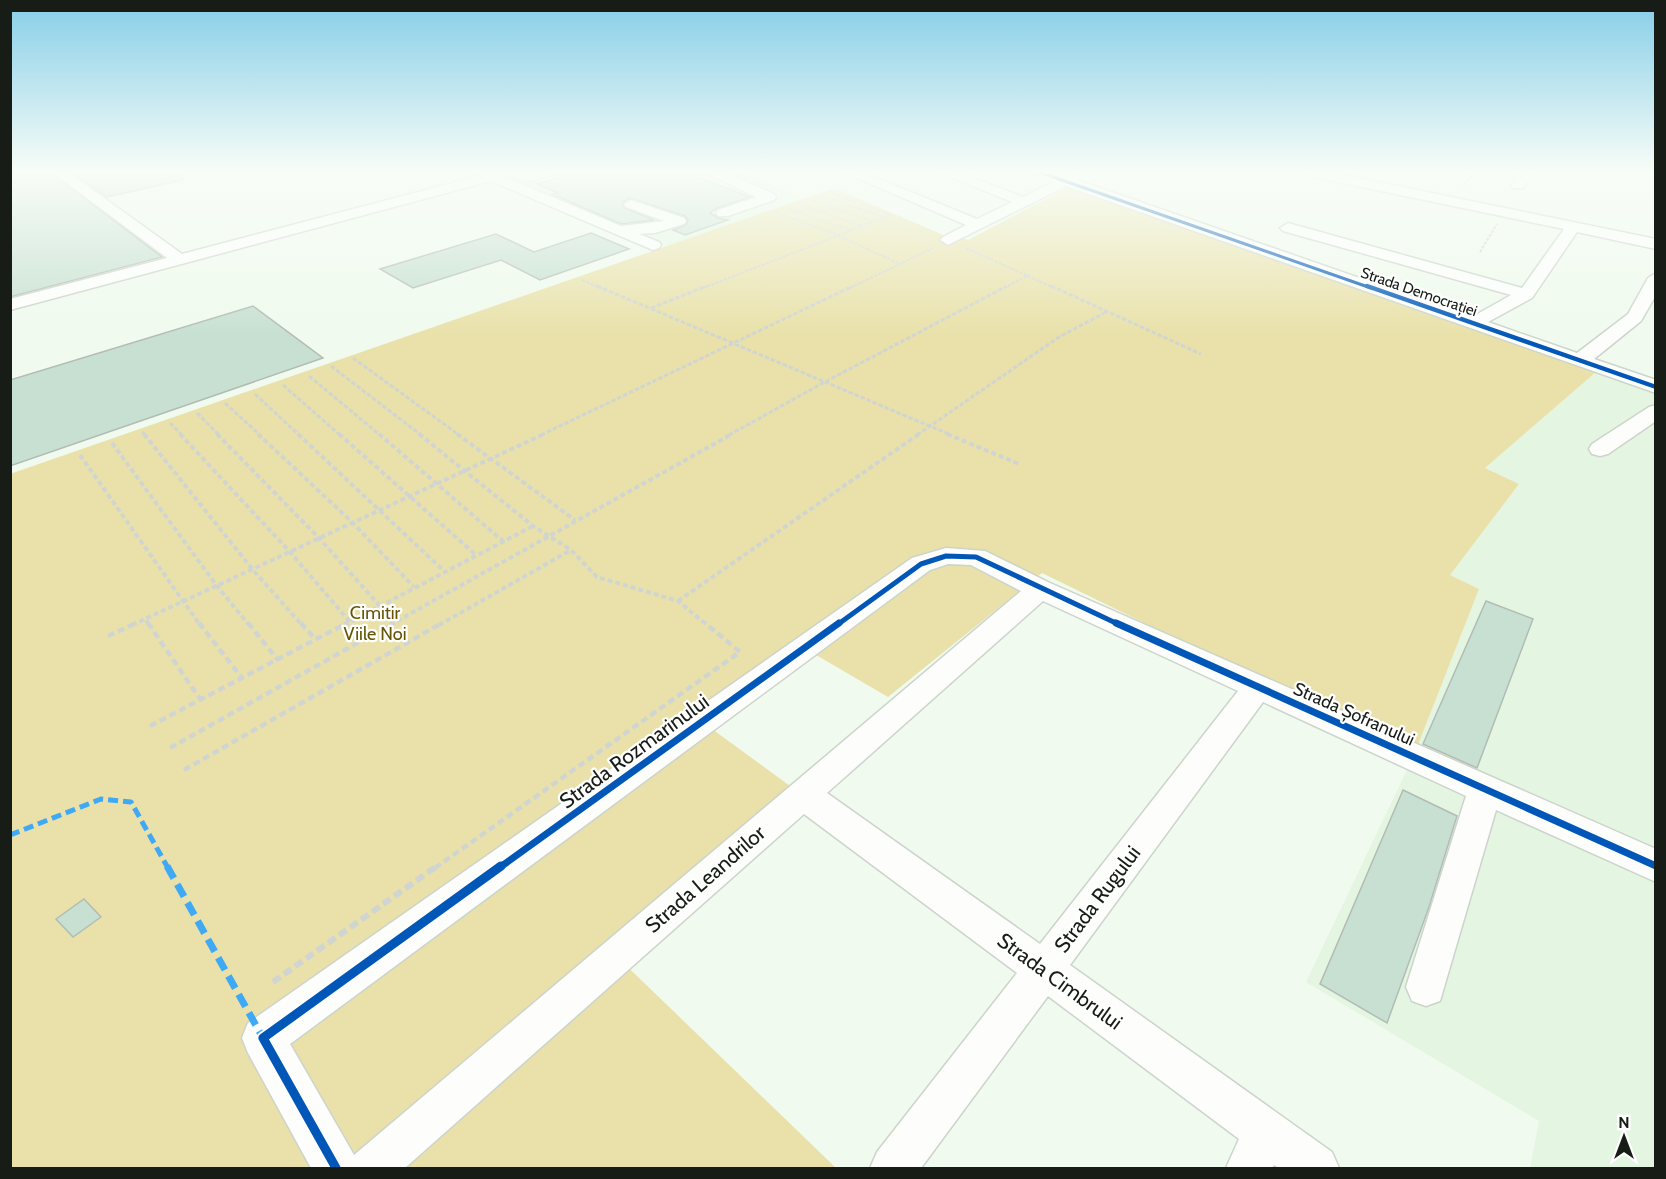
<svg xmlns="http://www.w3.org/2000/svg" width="1666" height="1179" viewBox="0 0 1666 1179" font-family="Cabin,sans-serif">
	<rect width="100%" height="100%" fill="#f0faee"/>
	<!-- built -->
	<path fill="#e4f5e1" d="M 491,172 L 744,172 L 803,199 L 666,247 Z
		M 1596,372 L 1655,393 L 1655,1168 L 1530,1168 L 1539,1121 L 1306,982 L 1414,755 L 1479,589 L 1450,575 L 1519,484 L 1485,468 Z"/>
	<!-- green -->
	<path fill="#e9e1a9" d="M 1070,186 L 1402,301 L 1596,372 L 1485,468 L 1519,484 L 1450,575 L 1479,589 L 1414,755 L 1042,573 L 888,697 L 799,645 L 697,718 L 790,786 L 609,949 L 836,1168 L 11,1168 L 10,474 L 834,188 L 948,237 L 956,236 L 968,240 Z"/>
	<!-- building -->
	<path fill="#c7e0d1" stroke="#b2bcb4" stroke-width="1.5" d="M 10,172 L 50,172 L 162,257 L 10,297 Z
		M 72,172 L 183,172 L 183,180 L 107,197 Z
		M 581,172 L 684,172 L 750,197 L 717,208 L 710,213 L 718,218 L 728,220 L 685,235 L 673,230 L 686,225 L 688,220 L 685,216 L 630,198 L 622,203 L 624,208 L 654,220 L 621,224 L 552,194 L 558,193 L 537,184 Z
		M 591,233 L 629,249 L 540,280 L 501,260 L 413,288 L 380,269 L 496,234 L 534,252 Z
		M 253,306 L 323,358 L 10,466 L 10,380 Z
		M 1486,601 L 1533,619 L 1477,768 L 1423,744 Z
		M 1403,790 L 1457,816 L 1429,907 L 1387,1023 L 1320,984 Z
		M 84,899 L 101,917 L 73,937 L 56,919 Z"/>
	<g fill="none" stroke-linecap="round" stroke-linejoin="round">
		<defs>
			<path id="minor" d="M 52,172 L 68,172 L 182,254 L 494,172 L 554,172 L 552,175 L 528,181 L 512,176 L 505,177 L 621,226 L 664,221 L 626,207 L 624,204 L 631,200 L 684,218 L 686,221 L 684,224 L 655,233 L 639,234 L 659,242 L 661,245 L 659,248 L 653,250 L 491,181 L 10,310 L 10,299 L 167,258 Z
				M 705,172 L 724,172 L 774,194 L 776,197 L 774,200 L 728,216 L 718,216 L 716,213 L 718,210 L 756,197 Z
				M 843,172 L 862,172 L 977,219 L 1012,202 L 939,172 L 958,172 L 1023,197 L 1053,182 L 1032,172 C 1047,172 1060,176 1073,173 L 1080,177 L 1077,180 L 1472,317 L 1511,295 L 1283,231 L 1280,228 L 1288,223 L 1522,288 L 1564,229 L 1309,176 L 1302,172 L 1329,172 L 1656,239 L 1656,249 L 1577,232 L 1532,298 L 1488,322 L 1577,353 L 1628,314 L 1648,278 L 1656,273 L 1656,295 L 1641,321 L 1594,359 L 1656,380 L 1656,393 L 1066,186 L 948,245 L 940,240 L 943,237 L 966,225 Z
				M 1520,172 L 1534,172 L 1523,188 L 1513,188 L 1511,185 Z
				M 1656,405 L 1656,421 L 1608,454 L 1600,456 L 1592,454 L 1589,449 L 1592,444 L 1649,407 Z
				M 946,548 L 985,551 L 1050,583 L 1656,849 L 1656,882 L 1496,810 L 1440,1001 L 1426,1006 L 1412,1001 L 1406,987 L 1466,796 L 1263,702 L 1070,965 L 1332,1152 L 1339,1168 L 1279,1168 L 1274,1165 L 1272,1168 L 1226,1168 L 1239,1139 L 1048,996 L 921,1168 L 870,1168 L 877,1152 L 1017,973 L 804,814 L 405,1168 L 311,1168 L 248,1053 L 242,1038 L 248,1023 L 912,558 ZM 948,564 L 971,565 L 1021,591 L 354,1155 L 290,1044 L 930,570 ZM 1043,601 L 1238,691 L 1040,944 L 827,793 Z"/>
		</defs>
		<!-- minor casing -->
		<use href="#minor" stroke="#ccd4cb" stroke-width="3"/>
		<!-- path-far4 -->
		<path stroke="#d1d5d1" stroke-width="2" stroke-dasharray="3 1.5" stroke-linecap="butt" d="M 1461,188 L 1474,172
			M 821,196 L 884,217
			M 813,200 L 873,222
			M 799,204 L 862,226
			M 789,209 L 850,230
			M 775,212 L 837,235 L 900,264
			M 966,248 L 1054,288
			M 1480,252 L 1497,224
			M 582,280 L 601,288
			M 703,288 L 891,215 L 831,193
			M 850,288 L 935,247
			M 1004,288 L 1029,275"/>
		<!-- path-far3 -->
		<path stroke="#d1d5d1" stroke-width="3" stroke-dasharray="4.5 2" stroke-linecap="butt" d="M 597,286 L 951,435
			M 1051,286 L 1201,354
			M 651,308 L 707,286
			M 353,358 L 459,435
			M 331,366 L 421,435
			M 309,376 L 380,435
			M 283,385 L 340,435
			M 255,394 L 299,435
			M 225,403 L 260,435
			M 197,413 L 219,435
			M 170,423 L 182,435
			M 142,432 L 145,435
			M 541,435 L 853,286
			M 729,435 L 823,383 L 1007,286
			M 917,435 L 1059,337 L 1108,311"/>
		<!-- path-far2 -->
		<path stroke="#d1d5d1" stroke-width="4" stroke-dasharray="5 3" stroke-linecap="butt" d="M 144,434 L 253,570 L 302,625
			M 180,434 L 290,552 L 350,622
			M 217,434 L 319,538 L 380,606
			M 258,434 L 352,522 L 414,587
			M 298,434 L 444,571
			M 339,434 L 476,555
			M 379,434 L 504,542
			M 419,434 L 533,526 L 571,550 L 597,577 L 678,601 L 707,625
			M 457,434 L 575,520
			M 947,434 L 1019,464
			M 112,443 L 217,586 L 249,625
			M 80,455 L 200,625
			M 678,601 L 919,434
			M 146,620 L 149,625
			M 132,625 L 544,434
			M 344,625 L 533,526
			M 390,625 L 732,434
			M 439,625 L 571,550"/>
		<!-- path-far1 -->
		<path stroke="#d1d5d1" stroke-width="4.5" stroke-dasharray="7 4" stroke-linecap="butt" d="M 148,623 L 200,699
			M 199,623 L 242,678
			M 248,623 L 278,660
			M 301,623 L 315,639
			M 108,636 L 136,623
			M 150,726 L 347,623
			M 170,748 L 393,623
			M 184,770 L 442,623
			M 435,868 L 740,652 L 705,623"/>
		<!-- path -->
		<path stroke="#d1d5d1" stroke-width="6" stroke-dasharray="9 4.5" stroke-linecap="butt" d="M 273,982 L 437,866"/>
		<!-- minor -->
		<use href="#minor" fill="#fdfefc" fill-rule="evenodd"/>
		<!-- quiet-far1 -->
		<path stroke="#3fa9f5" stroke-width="5" stroke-dasharray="10 5" stroke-linecap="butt" d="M 10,835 L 101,799 L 131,802 L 168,868"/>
		<!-- quiet -->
		<path stroke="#3fa9f5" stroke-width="7" stroke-dasharray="14 7" stroke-linecap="butt" d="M 167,866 L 263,1038"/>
		<defs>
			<path id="cycleway-far4" d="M 1039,172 L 1371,288"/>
			<path id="cycleway-far3" d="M 1367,286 L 1656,387"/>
			<path id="cycleway-far2" d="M 837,625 L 921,564 L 946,556 L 976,557 L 1120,625"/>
			<path id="cycleway-far1" d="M 1116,623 L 1656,866
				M 499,868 L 839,623"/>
			<path id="cycleway" d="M 336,1168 L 263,1038 L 501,866"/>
		</defs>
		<!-- cycleway-far4 casing -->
		<use href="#cycleway-far4" stroke="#fff" stroke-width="5"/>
		<!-- cycleway-far3 casing -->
		<use href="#cycleway-far3" stroke="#fff" stroke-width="8"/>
		<!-- cycleway-far2 casing -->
		<use href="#cycleway-far2" stroke="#fff" stroke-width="9"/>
		<!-- cycleway-far1 casing -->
		<use href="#cycleway-far1" stroke="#fff" stroke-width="10"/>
		<!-- cycleway casing -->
		<use href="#cycleway" stroke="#fff" stroke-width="13"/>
		<!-- cycleway-far4 -->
		<use href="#cycleway-far4" stroke="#0057b8" stroke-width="3"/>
		<!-- cycleway-far3 -->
		<use href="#cycleway-far3" stroke="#0057b8" stroke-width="4.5"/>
		<!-- cycleway-far2 -->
		<use href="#cycleway-far2" stroke="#0057b8" stroke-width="5"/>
		<!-- cycleway-far1 -->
		<use href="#cycleway-far1" stroke="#0057b8" stroke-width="7"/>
		<!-- cycleway -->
		<use href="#cycleway" stroke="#0057b8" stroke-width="9"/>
	</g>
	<!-- sky -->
	<linearGradient id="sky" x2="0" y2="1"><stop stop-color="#86cee8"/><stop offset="0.51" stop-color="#f8fdf7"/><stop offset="1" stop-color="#f8fdf7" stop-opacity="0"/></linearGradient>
	<rect width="1666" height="337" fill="url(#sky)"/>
	<g text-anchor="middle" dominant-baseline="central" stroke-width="4.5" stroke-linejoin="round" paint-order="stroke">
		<!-- far-street labels -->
		<g font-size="15" fill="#171d16" stroke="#fff">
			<text transform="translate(1419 292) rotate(19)">Strada Democrației</text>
		</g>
		<!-- park labels -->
		<g font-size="18" fill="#655403" stroke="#fff">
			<text x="375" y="613">Cimitir<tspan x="375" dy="21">Viile Noi</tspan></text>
		</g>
		<!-- street labels -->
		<g font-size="18" fill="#171d16" stroke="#fff">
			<text transform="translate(1354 714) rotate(24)">Strada Șofranului</text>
		</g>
		<!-- near-street labels -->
		<g font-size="21" fill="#171d16" stroke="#fff">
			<text transform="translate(634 751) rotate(-36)">Strada Rozmarinului</text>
			<text transform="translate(705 879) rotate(-41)">Strada Leandrilor</text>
			<text transform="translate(1097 899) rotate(-53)">Strada Rugului</text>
			<text transform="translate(1060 981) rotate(36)">Strada Cimbrului</text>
		</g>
	</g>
	<!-- border -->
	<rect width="1666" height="1179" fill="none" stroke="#171d16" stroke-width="24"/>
	<!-- north arrow -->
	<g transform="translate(1624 1137)" stroke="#ffffff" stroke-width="4.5" paint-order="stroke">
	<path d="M0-4.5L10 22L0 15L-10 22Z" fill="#171d16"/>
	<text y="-9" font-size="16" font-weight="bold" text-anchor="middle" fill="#171d16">N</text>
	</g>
</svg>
